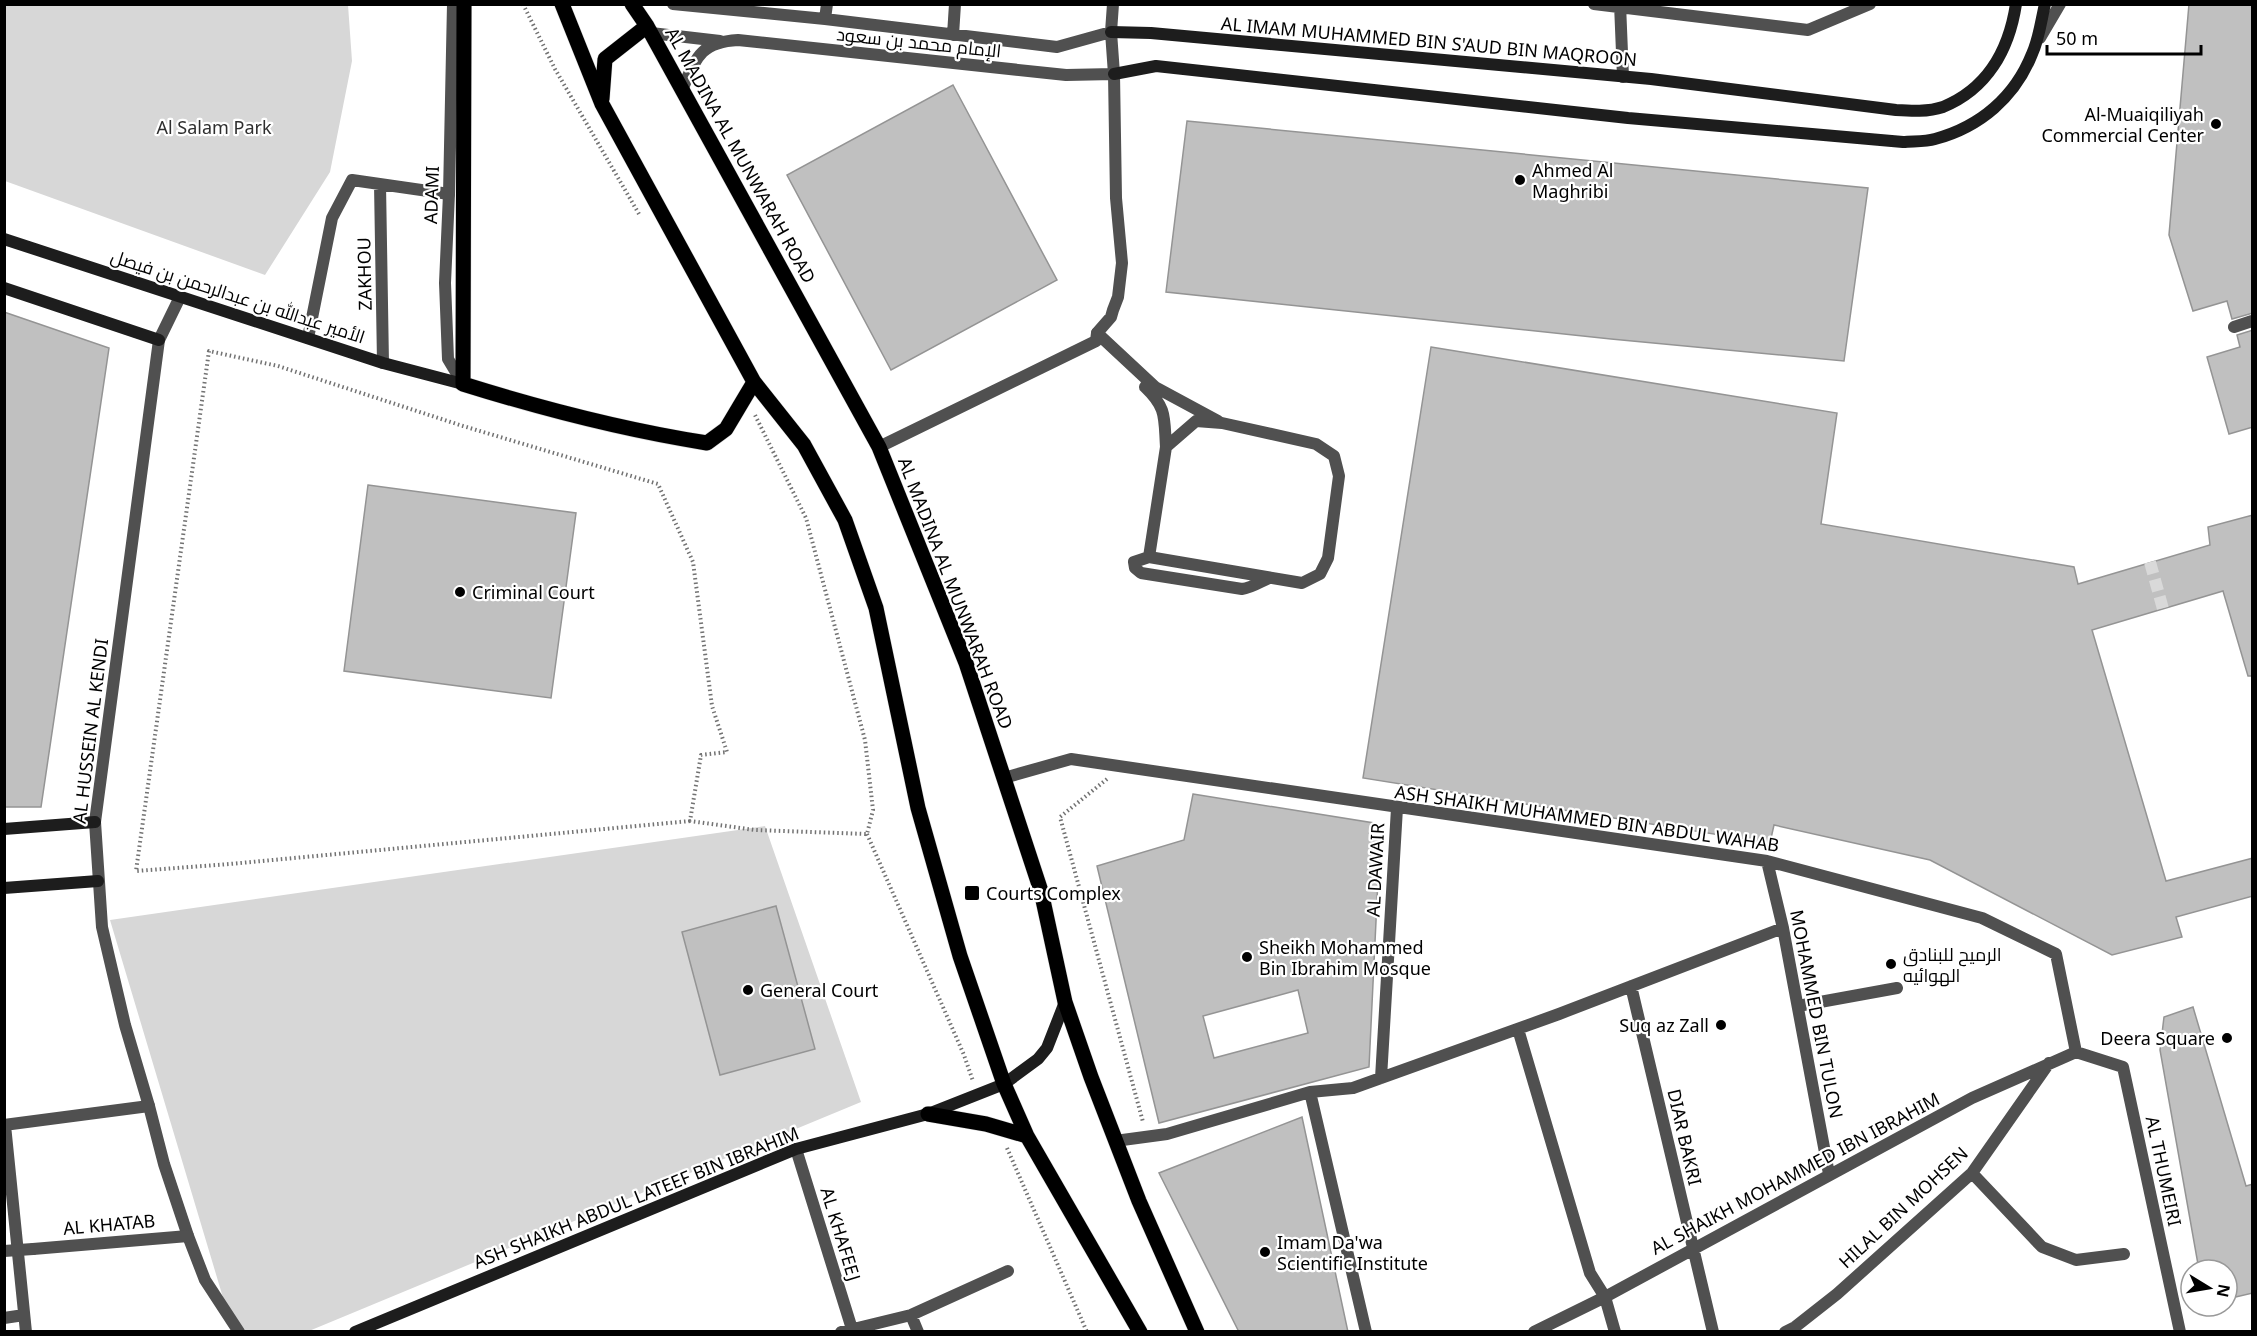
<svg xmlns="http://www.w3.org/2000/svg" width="2257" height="1336" viewBox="0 0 2257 1336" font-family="'Noto Sans',Cairo,sans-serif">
	<rect width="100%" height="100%" fill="#fff"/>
	<!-- green -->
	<path fill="#d7d7d7" d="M 5,4 L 348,5 L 352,61 L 330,172 L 265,275 L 5,181 Z
		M 765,826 L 861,1102 L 309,1331 L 233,1331 L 110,920 Z"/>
	<!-- building -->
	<path fill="#c0c0c0" stroke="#949494" stroke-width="1.5" fill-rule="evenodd" d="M 2189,4 L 2253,4 L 2253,313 L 2232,319 L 2227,301 L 2193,311 L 2169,235 Z
		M 953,85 L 1057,280 L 891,370 L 787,175 Z
		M 1187,121 L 1868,188 L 1844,361 L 1611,339 L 1166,292 Z
		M 4,312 L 109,348 L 41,807 L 4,807 Z
		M 2253,330 L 2253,427 L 2229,434 L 2207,357 L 2240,347 L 2237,335 Z
		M 1431,347 L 1837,413 L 1821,524 L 2074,567 L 2078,584 L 2210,545 L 2208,527 L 2253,515 L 2253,676 L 2248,676 L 2223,591 L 2092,630 L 2166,881 L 2253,858 L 2253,896 L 2176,917 L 2182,937 L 2112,955 L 1930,860 L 1774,825 L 1770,843 L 1363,778 Z
		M 368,485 L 576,513 L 551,698 L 344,671 Z
		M 1193,794 L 1374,823 L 1373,836 L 1380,838 L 1369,1067 L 1159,1123 L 1097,866 L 1184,840 ZM 1298,990 L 1308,1033 L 1214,1058 L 1203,1016 Z
		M 776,906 L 815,1049 L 720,1075 L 682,932 Z
		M 2193,1007 L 2246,1186 L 2253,1184 L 2253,1293 L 2227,1299 L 2227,1270 L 2199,1270 L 2160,1050 L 2164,1017 Z
		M 1302,1117 L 1348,1332 L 1239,1332 L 1159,1173 Z"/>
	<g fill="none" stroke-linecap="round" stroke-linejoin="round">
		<!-- street-tunnel -->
		<path stroke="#d9d9d9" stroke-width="12" stroke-dasharray="12 6" stroke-linecap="butt" d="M 2150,562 L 2163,609"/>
		<defs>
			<path id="primary" d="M 464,4 L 463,384 C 543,409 624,430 707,443 L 726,429 L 754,382
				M 562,4 L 602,104 L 754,382 L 804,445 L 845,520 L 876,608 L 918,808 L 960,956 L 1004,1084 L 1027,1136 L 1140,1332
				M 632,4 L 647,26 L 879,447 L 966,663 L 1041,891 L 1065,1002 L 1091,1077 L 1139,1201 L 1197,1332
				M 602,99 L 605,59 L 647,26
				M 928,1114 L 986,1124 L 1027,1136"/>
		</defs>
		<!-- primary casing -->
		<use href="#primary" stroke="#dbdbdb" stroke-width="16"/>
		<!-- path -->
		<path stroke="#727272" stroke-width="4" stroke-dasharray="1.5 3" stroke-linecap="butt" d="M 523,4 L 555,69 L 639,214
			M 1107,779 L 1060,817 L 1143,1122
			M 690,821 L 230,864 L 136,871 L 209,351 L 278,366 L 463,426 L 658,484 L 693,562 L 712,706 L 727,752 L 701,755 L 690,821 L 755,830 L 867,834 L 873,810 L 865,740 L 806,518 L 755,415
			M 867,834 L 964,1055 L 973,1081
			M 1007,1148 L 1087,1332"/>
		<!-- lane -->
		<path stroke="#505050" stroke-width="12" d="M 453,4 L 449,194 L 445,283 L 448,359 L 463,384
			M 1594,4 L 1808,30 L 1870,4
			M 1620,4 L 1623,77
			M 2040,38 L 2060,4
			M 180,297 L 159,340 L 95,822 L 102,927 L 125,1025 L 149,1106 L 164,1164 L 188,1236 L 205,1280 L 239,1332
			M 1097,333 L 1155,387 L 1218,421
			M 1145,387 C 1167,408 1164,417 1166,447
			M 1149,557 L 1166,447 L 1196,421 L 1222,423 L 1316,444 L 1334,456 L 1339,476 L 1328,558 L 1320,574 L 1302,583 L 1149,557 L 1134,562 L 1135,568 L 1141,573 L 1242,589 C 1251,588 1260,582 1269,578"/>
		<!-- street -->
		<path stroke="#505050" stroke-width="12" d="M 673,4 L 825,19 L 1057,47 L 1111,32
			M 825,19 L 827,4
			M 651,33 L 720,41
			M 953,35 L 955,4
			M 682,90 C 696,58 700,42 738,40 L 1066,75 L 1114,74
			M 380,184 L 383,363
			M 2234,327 L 2252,321
			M 308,338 L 332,218 L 352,180 L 449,194
			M 879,447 L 1096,341 L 1097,333 L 1111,317 L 1113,310 L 1118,297 L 1122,263 L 1116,198 L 1114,74 L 1111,32 L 1113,4
			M 1004,778 L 1071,759 L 1767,861 L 1982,918 L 2056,954 L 2076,1052
			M 1767,861 L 1783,928 L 1829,1174
			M 1631,986 L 1713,1332
			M 1798,1006 L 1897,988
			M 1518,1029 L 1590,1273 L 1605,1297 L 1615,1332
			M 2076,1052 L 2123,1067 L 2180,1332
			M 1381,1078 L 1397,808
			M 1310,1092 L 1366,1332
			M 4,1125 L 149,1106
			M 5,1125 L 26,1332
			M 1115,1141 L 1167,1134 L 1310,1092 L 1353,1088 L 1559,1014 L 1783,928
			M 796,1149 L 852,1329
			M 1972,1173 L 2042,1247 L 2076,1260 L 2124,1254
			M 33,1249 L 188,1236
			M 911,1315 L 918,1332
			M 4,1318 L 24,1315
			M 841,1332 L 911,1315 L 1008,1271
			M 1534,1332 L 1605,1297 L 1972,1098 L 2076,1052
			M 1785,1332 L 1795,1327 L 1837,1294 L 1972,1173 L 2049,1063"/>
		<!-- secondary -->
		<path stroke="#1d1d1d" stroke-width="12" d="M 1111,32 L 1151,33 L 1651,79 L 1896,110 C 1911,111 1928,112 1943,107 C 1987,89 2009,50 2016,4
			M 1114,74 L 1156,66 L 1628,118 L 1903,142 C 1913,141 1925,142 1935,139 C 1980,127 2015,97 2032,54 C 2039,39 2041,21 2045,4
			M 4,239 L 383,363 L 463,384
			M 4,288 L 159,340
			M 4,829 L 95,822
			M 4,888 L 98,881
			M 355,1332 L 796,1149 L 928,1114 L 1004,1084 L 1038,1059 L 1047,1048 L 1065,1002"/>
		<!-- primary -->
		<use href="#primary" stroke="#000" stroke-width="15"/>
		<!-- street-bridge -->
		<path stroke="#505050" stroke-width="12" d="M 4,1251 L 33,1249"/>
	</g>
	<!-- markers -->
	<g fill="#000" stroke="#fff" stroke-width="2">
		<circle cx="2216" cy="124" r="6"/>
		<circle cx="1520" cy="180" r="6"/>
		<circle cx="460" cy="592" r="6"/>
		<rect x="964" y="885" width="16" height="16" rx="3"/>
		<circle cx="1247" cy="957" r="6"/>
		<circle cx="1891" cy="964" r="6"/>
		<circle cx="748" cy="990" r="6"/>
		<circle cx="1721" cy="1025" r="6"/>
		<circle cx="2227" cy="1038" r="6"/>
		<circle cx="1265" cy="1252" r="6"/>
	</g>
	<g text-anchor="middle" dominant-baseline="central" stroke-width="4.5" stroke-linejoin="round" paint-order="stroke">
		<!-- street labels -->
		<g font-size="18" fill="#000" stroke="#fff">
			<text transform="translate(1429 41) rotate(5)">AL IMAM MUHAMMED BIN S'AUD BIN MAQROON</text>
			<text transform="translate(919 42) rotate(6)">الإمام محمد بن سعود</text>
			<text transform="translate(741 155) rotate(61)">AL MADINA AL MUNWARAH ROAD</text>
			<text transform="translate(431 195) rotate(-88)">ADAMI</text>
			<text transform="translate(364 274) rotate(-91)">ZAKHOU</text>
			<text transform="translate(238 296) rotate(18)">الأمير عبدالله بن عبدالرحمن بن فيصل</text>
			<text transform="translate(956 593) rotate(69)">AL MADINA AL MUNWARAH ROAD</text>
			<text transform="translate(90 731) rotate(-83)">AL HUSSEIN AL KENDI</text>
			<text transform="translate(1587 818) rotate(8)">ASH SHAIKH MUHAMMED BIN ABDUL WAHAB</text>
			<text transform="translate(1375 870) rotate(-87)">AL DAWAIR</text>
			<text transform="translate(1817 1014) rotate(79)">MOHAMMED BIN TULON</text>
			<text transform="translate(1685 1137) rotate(77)">DIAR BAKRI</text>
			<text transform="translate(2164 1171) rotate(78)">AL THUMEIRI</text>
			<text transform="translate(1795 1173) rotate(-28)">AL SHAIKH MOHAMMED IBN IBRAHIM</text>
			<text transform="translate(636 1197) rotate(-22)">ASH SHAIKH ABDUL LATEEF BIN IBRAHIM</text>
			<text transform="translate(1903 1207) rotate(-43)">HILAL BIN MOHSEN</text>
			<text transform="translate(109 1224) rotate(-5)">AL KHATAB</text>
			<text transform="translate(841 1234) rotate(73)">AL KHAFEEJ</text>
		</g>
		<!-- poi labels -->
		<g font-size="18" fill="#000" stroke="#fff" text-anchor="start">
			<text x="2204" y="114" text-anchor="end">Al-Muaiqiliyah<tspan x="2204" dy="21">Commercial Center</tspan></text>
			<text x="1532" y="170">Ahmed Al<tspan x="1532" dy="21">Maghribi</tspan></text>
			<text x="472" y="592">Criminal Court</text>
			<text x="986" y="893">Courts Complex</text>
			<text x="1259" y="947">Sheikh Mohammed<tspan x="1259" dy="21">Bin Ibrahim Mosque</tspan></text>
			<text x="1903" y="954">الرميح للبنادق<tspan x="1903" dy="21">الهوائيه</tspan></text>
			<text x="760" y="990">General Court</text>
			<text x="1709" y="1025" text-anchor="end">Suq az Zall</text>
			<text x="2215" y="1038" text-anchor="end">Deera Square</text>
			<text x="1277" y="1242">Imam Da'wa<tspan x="1277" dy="21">Scientific Institute</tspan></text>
		</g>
		<!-- park labels -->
		<g font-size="18" fill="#2e2e2e" stroke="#fff">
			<text x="214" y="127">Al Salam Park</text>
		</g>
	</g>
	<!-- border -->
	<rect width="2257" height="1336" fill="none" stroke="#000000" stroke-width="12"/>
	<!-- north arrow -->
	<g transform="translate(2209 1288) rotate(101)"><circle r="28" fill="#ffffff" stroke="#999999" stroke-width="1.5"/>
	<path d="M0-4.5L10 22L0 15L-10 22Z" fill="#000000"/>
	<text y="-9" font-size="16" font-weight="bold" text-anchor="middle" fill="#000000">N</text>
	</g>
	<!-- scale -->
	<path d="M2047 45v9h154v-9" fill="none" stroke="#000000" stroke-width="3"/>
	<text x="2056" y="45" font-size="18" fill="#000000" stroke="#ffffff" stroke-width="4.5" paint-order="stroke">50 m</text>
</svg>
